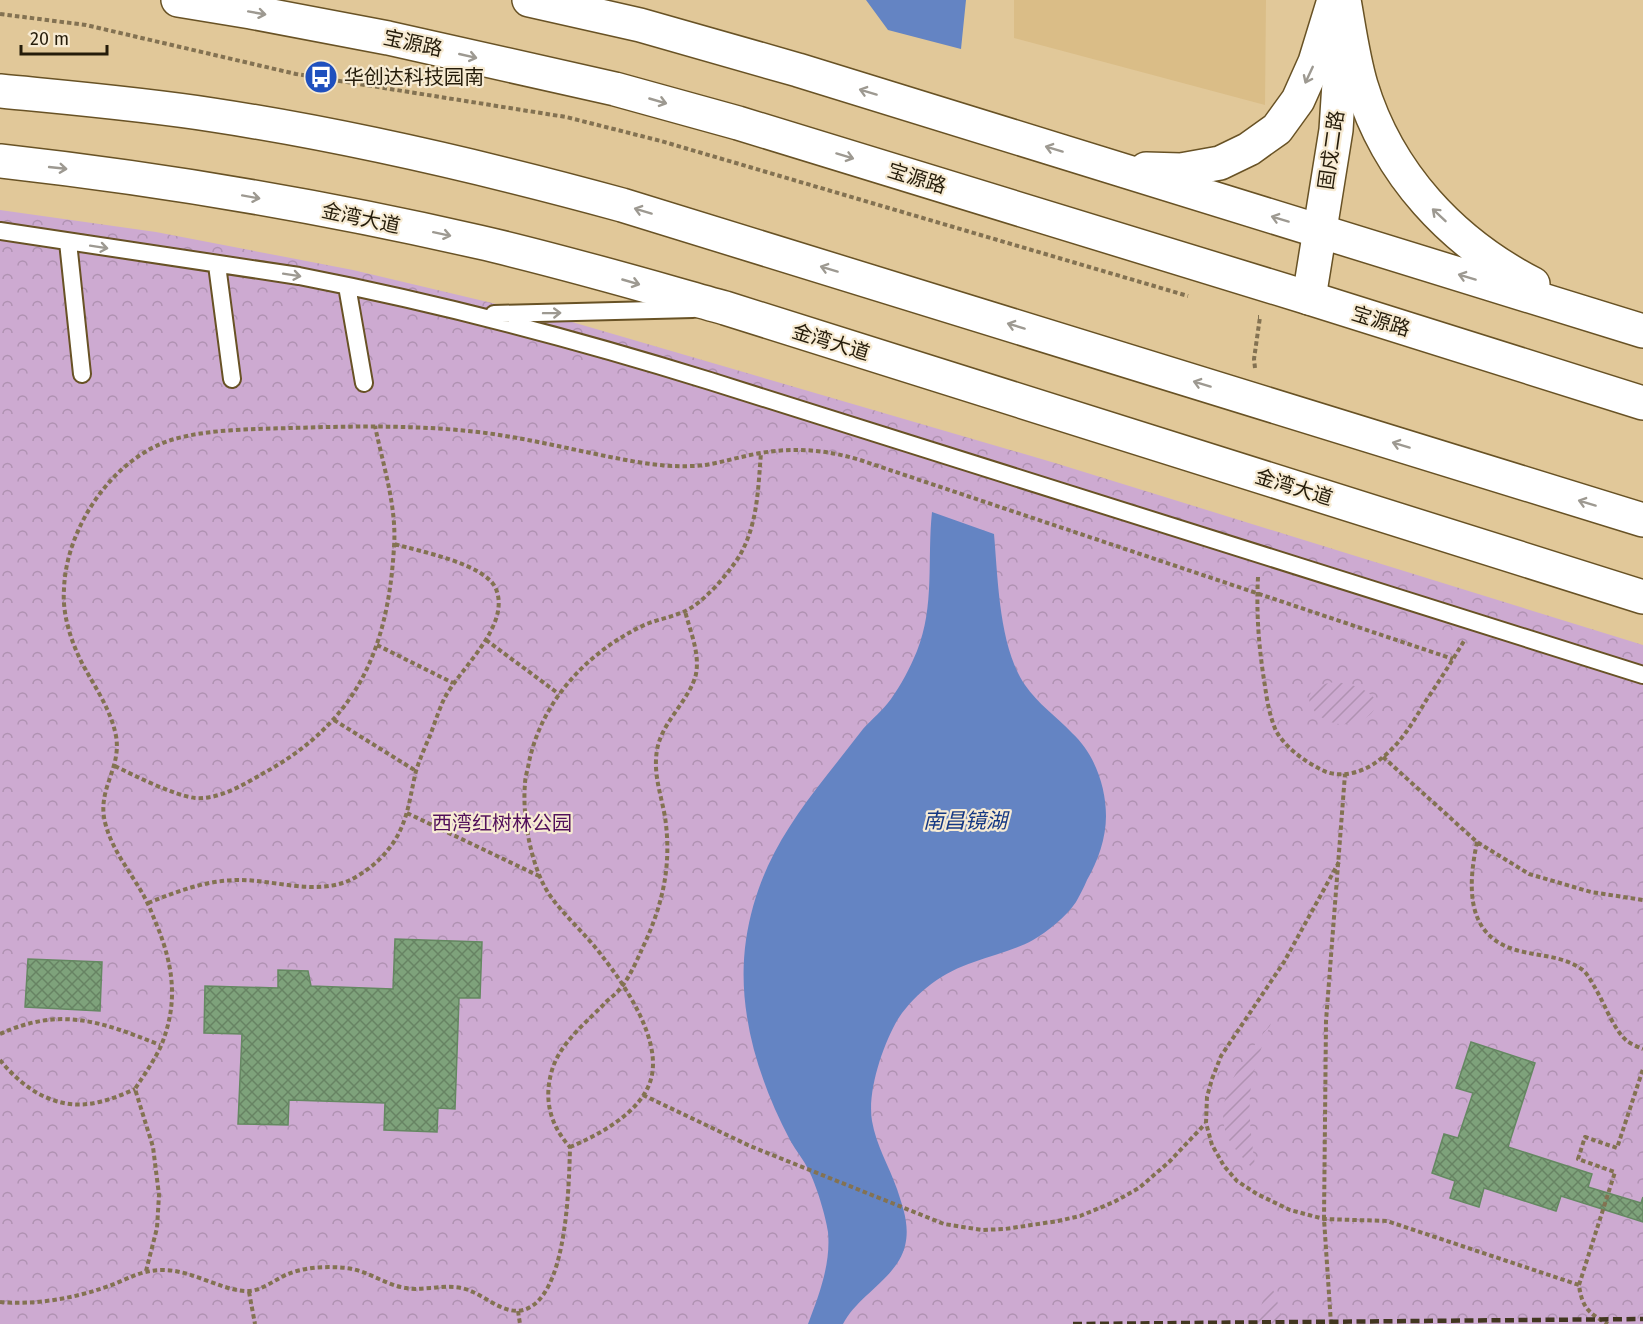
<svg xmlns="http://www.w3.org/2000/svg" width="1643" height="1324" viewBox="0 0 1643 1324" font-family="'Fira Sans','Noto Sans SC',sans-serif">
	<defs>
		<pattern id="forest-crowns" width="20" height="18" patternUnits="userSpaceOnUse" patternTransform="scale(1.5)"><rect width="20" height="18" fill="#cdaad1"/><path d="M2 6a3 3 0 1 1 6 0M12 15a3 3 0 1 1 6 0" fill="none" stroke="#b092b2"/></pattern>
		<pattern id="garden-furrows" width="10" height="10" patternUnits="userSpaceOnUse" patternTransform="scale(1.5)"><rect width="10" height="10" fill="#cdaad1"/><path d="M-1 1l2-2M0 10L10 0M9 11l2-2" fill="none" stroke="#b092b2"/></pattern>
		<pattern id="building-cross-hatch" width="8" height="8" patternUnits="userSpaceOnUse" patternTransform="scale(1.5)"><rect width="8" height="8" fill="#7ea27b"/><path d="M0 0l8 8M0 8l8-8" fill="none" stroke="#678363"/></pattern>
	</defs>
	<rect width="100%" height="100%" fill="#e1c899"/>
	<!-- built -->
	<path fill="#dabd87" d="M 1014,0 L 1266,0 L 1265,105 L 1014,38 Z"/>
	<!-- forest -->
	<path fill="url(#forest-crowns)" d="M 0,210 L 156,232 L 353,270 L 572,322 L 1055,463 L 1643,645 L 1643,1324 L 0,1324 Z"/>
	<!-- garden -->
	<path fill="url(#garden-furrows)" d="M 1335,682 C 1351,684 1365,687 1376,700 C 1376,709 1372,714 1364,719 C 1326,741 1279,688 1335,682 Z
		M 1271,1023 C 1265,1039 1258,1055 1254,1071 C 1245,1104 1252,1140 1256,1173 C 1248,1162 1236,1152 1229,1140 C 1208,1098 1248,1055 1271,1023 Z
		M 1270,1284 L 1275,1294 L 1284,1324 L 1256,1324 L 1262,1303 Z"/>
	<!-- water -->
	<path fill="#6484c3" d="M 866,0 L 966,0 L 961,49 L 888,30 Z
		M 932,512 L 994,534 C 998,579 999,647 1025,685 C 1037,703 1057,717 1072,733 C 1094,753 1106,786 1106,816 C 1106,838 1098,861 1087,880 C 1084,887 1080,895 1076,902 C 1066,917 1048,931 1033,940 C 1015,950 993,955 974,962 C 943,972 916,992 898,1019 C 883,1044 867,1092 872,1121 C 876,1145 889,1166 897,1189 C 903,1207 910,1226 905,1246 C 897,1278 858,1295 843,1324 L 808,1324 C 819,1295 831,1264 828,1232 C 826,1217 816,1184 809,1171 C 804,1160 796,1151 790,1140 C 758,1079 736,1009 746,940 C 756,873 786,827 827,775 C 839,760 851,744 863,729 C 872,719 883,710 891,699 C 901,685 910,668 917,651 C 935,606 927,559 932,512 Z"/>
	<!-- building -->
	<path fill="url(#building-cross-hatch)" stroke="#658862" stroke-width="1.5" d="M 395,939 L 482,942 L 480,998 L 459,998 L 455,1109 L 438,1108 L 437,1132 L 384,1130 L 385,1103 L 289,1100 L 288,1125 L 238,1124 L 242,1034 L 204,1033 L 205,986 L 278,988 L 278,970 L 308,971 L 311,986 L 393,989 Z
		M 28,959 L 102,962 L 100,1011 L 25,1007 Z
		M 1471,1042 L 1535,1063 L 1508,1147 L 1592,1174 L 1588,1187 L 1641,1203 L 1643,1197 L 1643,1222 L 1561,1196 L 1556,1211 L 1484,1188 L 1479,1207 L 1450,1198 L 1455,1181 L 1432,1173 L 1444,1134 L 1458,1138 L 1473,1093 L 1456,1088 Z"/>
	<g fill="none" stroke-linecap="round" stroke-linejoin="round">
		<defs>
			<path id="lane" d="M 0,231 L 299,276 C 438,303 575,339 710,381 L 1643,675
				M 68,242 L 82,374
				M 217,265 L 232,379
				M 347,286 L 364,383
				M 494,314 L 693,309"/>
			<path id="secondary" d="M 0,91 C 71,98 142,104 213,115 C 351,136 487,168 622,205 L 1643,520
				M 0,161 C 161,179 321,206 479,242 C 562,261 643,285 725,308 L 1643,597
				M 1309,298 L 1336,130 L 1339,83 L 1339,23"/>
			<path id="primary" d="M 178,0 L 251,12 L 388,38 L 615,89 L 738,123 L 1309,298 L 1643,403
				M 529,0 L 640,25 L 798,70 L 1643,331
				M 1344,0 C 1349,28 1353,58 1361,85 C 1388,174 1452,242 1533,284
				M 1146,169 L 1181,170 L 1220,163 L 1249,149 L 1277,129 L 1298,100 L 1315,62 L 1334,0"/>
		</defs>
		<!-- lane casing -->
		<use href="#lane" stroke="#685225" stroke-width="20"/>
		<!-- secondary casing -->
		<use href="#secondary" stroke="#685225" stroke-width="36"/>
		<!-- primary casing -->
		<use href="#primary" stroke="#685225" stroke-width="36"/>
		<!-- path -->
		<path stroke="#837252" stroke-width="4" stroke-dasharray="4.5 3" stroke-linecap="butt" d="M 0,14 L 86,25 L 296,74 L 566,117 L 661,141 L 1188,296
			M 1255,368 L 1254,359 L 1260,317 L 1258,317
			M 1258,577 C 1256,614 1259,650 1265,686 C 1267,701 1270,717 1276,731 C 1286,748 1303,760 1320,769 C 1341,781 1367,771 1383,757 C 1403,741 1414,720 1427,699 C 1440,680 1452,661 1464,641
			M 486,640 L 559,694
			M 377,645 L 453,683
			M 334,720 L 416,771
			M 1383,757 L 1477,842 L 1529,874 L 1591,892 L 1643,900
			M 115,766 C 135,776 173,795 195,798 C 218,800 243,785 262,774 C 356,723 388,651 394,547 C 397,507 383,465 375,426
			M 407,813 L 539,876
			M 1477,842 C 1469,881 1464,931 1510,948 C 1534,957 1563,954 1584,971 C 1588,975 1591,981 1594,986 C 1604,1002 1613,1029 1627,1041 C 1631,1044 1638,1047 1643,1049
			M 1339,862 L 1284,962 L 1221,1056 L 1212,1079 L 1207,1097 L 1206,1123 L 1212,1145 L 1224,1166 L 1237,1181 L 1257,1194 L 1290,1210 L 1324,1219 L 1387,1221 L 1579,1285 C 1582,1307 1588,1313 1608,1324
			M 148,903 C 178,891 207,880 240,880 C 274,880 314,895 348,881 C 361,875 378,863 387,851 C 408,826 409,800 416,771 C 420,758 426,745 431,733 C 435,722 439,710 444,699 C 460,668 511,626 496,589 C 486,564 419,551 394,544
			M 0,1034 C 61,1006 102,1022 160,1045
			M 0,1060 C 25,1091 59,1112 99,1102 C 112,1099 124,1094 135,1089
			M 643,1095 L 750,1146 L 944,1224 L 982,1230 L 1005,1229 L 1058,1221 L 1080,1216 L 1114,1202 L 1139,1188 L 1169,1162 L 1205,1124
			M 570,1147 C 599,1135 642,1112 651,1079 C 662,1040 625,985 602,956 C 586,934 564,916 549,894 C 531,867 522,816 525,784 C 525,777 528,769 529,762 C 542,701 586,654 640,627 C 654,620 669,618 683,612 C 703,604 729,573 740,555 C 758,523 758,488 761,453
			M 146,1271 L 157,1228 L 159,1195 L 153,1147 L 135,1089 C 144,1075 154,1061 161,1046 C 178,1004 174,969 158,928 C 154,919 151,910 147,902 C 134,876 114,854 106,826 C 95,790 122,770 116,736 C 111,710 95,687 83,665 C 71,642 62,614 64,589 C 66,528 112,459 171,440 C 207,429 255,429 292,428 C 354,426 416,425 478,432 C 528,438 577,451 626,460 C 652,465 679,468 705,465 C 724,462 742,456 761,453 C 795,447 827,450 860,460 L 1453,659
			M 1579,1285 L 1615,1172 L 1578,1159 L 1585,1137 L 1617,1148 L 1643,1069
			M 249,1292 L 255,1324
			M 0,1302 C 33,1305 71,1299 103,1288 C 126,1281 138,1270 163,1270 C 192,1270 220,1290 246,1291 C 261,1292 275,1279 288,1274 C 305,1267 327,1266 346,1268 C 367,1270 385,1285 406,1288 C 415,1290 424,1288 433,1288 C 447,1286 461,1286 473,1292 C 491,1300 511,1320 532,1306 C 567,1283 569,1186 570,1147 C 549,1124 543,1097 553,1067 C 562,1041 589,1020 607,1001 C 613,996 619,991 623,985 C 631,974 637,960 642,949 C 663,905 672,865 665,817 C 661,794 653,774 657,750 C 662,721 690,700 696,674 C 700,653 690,631 685,611
			M 518,1311 L 520,1324
			M 1331,1324 L 1324,1219 L 1326,1021 L 1345,774"/>
		<!-- lane -->
		<use href="#lane" stroke="#fff" stroke-width="16"/>
		<!-- secondary -->
		<use href="#secondary" stroke="#fff" stroke-width="33"/>
		<!-- primary -->
		<use href="#primary" stroke="#fff" stroke-width="33"/>
		<!-- rail -->
		<path stroke="#423720" stroke-width="4.5" stroke-dasharray="9 4.5" stroke-linecap="butt" d="M 1073,1324 L 1643,1319"/>
	</g>
	<!-- one-way arrows -->
	<defs><path id="oneway-shaft" d="M-6 0H5M1.5-3L5.5 0L1.5 3" fill="none" stroke-width="1.6" stroke-linecap="round" stroke-linejoin="round" transform="scale(1.5)"/></defs>
	<g stroke="#9d9991">
		<use href="#oneway-shaft" transform="translate(257 13) rotate(10)"/>
		<use href="#oneway-shaft" transform="translate(468 56) rotate(13)"/>
		<use href="#oneway-shaft" transform="translate(1309 75) rotate(115)"/>
		<use href="#oneway-shaft" transform="translate(868 92) rotate(-163)"/>
		<use href="#oneway-shaft" transform="translate(658 101) rotate(16)"/>
		<use href="#oneway-shaft" transform="translate(1054 149) rotate(-163)"/>
		<use href="#oneway-shaft" transform="translate(845 156) rotate(17)"/>
		<use href="#oneway-shaft" transform="translate(58 168) rotate(6)"/>
		<use href="#oneway-shaft" transform="translate(251 197) rotate(10)"/>
		<use href="#oneway-shaft" transform="translate(643 211) rotate(-163)"/>
		<use href="#oneway-shaft" transform="translate(1439 215) rotate(-137)"/>
		<use href="#oneway-shaft" transform="translate(1280 219) rotate(-163)"/>
		<use href="#oneway-shaft" transform="translate(442 234) rotate(12)"/>
		<use href="#oneway-shaft" transform="translate(99 247) rotate(9)"/>
		<use href="#oneway-shaft" transform="translate(829 269) rotate(-163)"/>
		<use href="#oneway-shaft" transform="translate(292 275) rotate(9)"/>
		<use href="#oneway-shaft" transform="translate(1467 277) rotate(-163)"/>
		<use href="#oneway-shaft" transform="translate(631 282) rotate(16)"/>
		<use href="#oneway-shaft" transform="translate(552 313) rotate(-1)"/>
		<use href="#oneway-shaft" transform="translate(1016 326) rotate(-163)"/>
		<use href="#oneway-shaft" transform="translate(1202 384) rotate(-163)"/>
		<use href="#oneway-shaft" transform="translate(1401 445) rotate(-163)"/>
		<use href="#oneway-shaft" transform="translate(1587 503) rotate(-163)"/>
	</g>
	<!-- icons -->
	<defs>
		<symbol id="bus-disc" viewBox="-11 -11 22 22"><circle r="9.5" fill="#1f50be" stroke="#f7ebd3"/><path d="M-5-6H5V4H4V6H2V4H-2V6H-4V4H-5ZM-3.5-4V0h7V-4ZM-3.5 1.2v1.5H-2V1.2ZM2 1.2v1.5H3.5V1.2Z" fill="#fff"/></symbol>
	</defs>
	<g fill-rule="evenodd">
		<use href="#bus-disc" x="302" y="58" width="38" height="38"/>
	</g>
	<g text-anchor="middle" dominant-baseline="central" stroke-width="4.5" stroke-linejoin="round" paint-order="stroke">
		<!-- street labels -->
		<g font-size="20" fill="#251c0a" stroke="#f7ebd3">
			<text transform="translate(413 43) rotate(12)">宝源路</text>
			<text transform="translate(1331 150) rotate(-82)">固戍二路</text>
			<text transform="translate(917 178) rotate(17)">宝源路</text>
			<text transform="translate(361 218) rotate(12)">金湾大道</text>
			<text transform="translate(1381 321) rotate(17)">宝源路</text>
			<text transform="translate(831 342) rotate(17)">金湾大道</text>
			<text transform="translate(1294 487) rotate(17)">金湾大道</text>
		</g>
		<!-- poi labels -->
		<g font-size="20" fill="#251c0a" stroke="#f7ebd3" text-anchor="start">
			<text x="344" y="77">华创达科技园南</text>
		</g>
		<!-- park labels -->
		<g font-size="20" fill="#52105a" stroke="#f7ebd3">
			<text x="502" y="823">西湾红树林公园</text>
		</g>
		<!-- water labels -->
		<g font-size="21" font-style="italic" fill="#153883" stroke="#f7ebd3">
			<text x="965" y="821">南昌镜湖</text>
		</g>
	</g>
	<!-- scale -->
	<path d="M21 45v9h86v-9" fill="none" stroke="#251c0a" stroke-width="3"/>
	<text x="30" y="45" font-size="18" fill="#251c0a" stroke="#f7ebd3" stroke-width="4.5" paint-order="stroke">20 m</text>
</svg>
